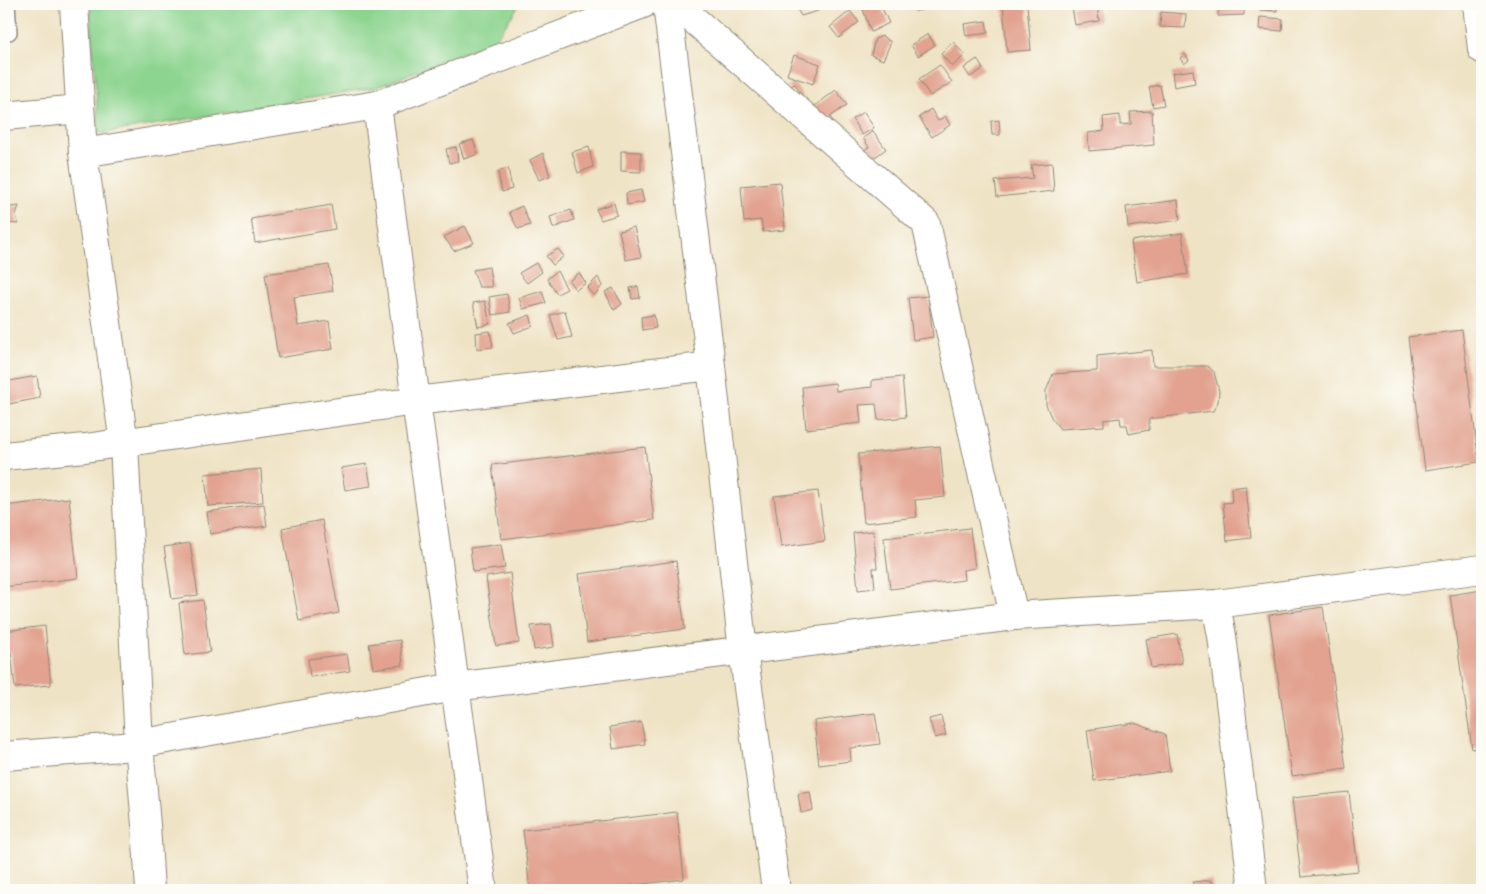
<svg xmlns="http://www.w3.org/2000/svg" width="1486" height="894" viewBox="0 0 1486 894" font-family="Kalam,sans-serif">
	<rect width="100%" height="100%" fill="#fdfcf7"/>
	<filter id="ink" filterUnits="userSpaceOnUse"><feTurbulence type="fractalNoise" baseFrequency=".02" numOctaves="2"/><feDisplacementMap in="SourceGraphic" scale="10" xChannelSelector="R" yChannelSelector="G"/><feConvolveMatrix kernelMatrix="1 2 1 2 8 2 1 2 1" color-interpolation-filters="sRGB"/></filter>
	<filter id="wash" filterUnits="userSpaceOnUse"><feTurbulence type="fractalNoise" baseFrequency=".0096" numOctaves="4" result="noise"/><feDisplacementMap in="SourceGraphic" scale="20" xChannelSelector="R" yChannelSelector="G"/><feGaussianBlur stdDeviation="1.12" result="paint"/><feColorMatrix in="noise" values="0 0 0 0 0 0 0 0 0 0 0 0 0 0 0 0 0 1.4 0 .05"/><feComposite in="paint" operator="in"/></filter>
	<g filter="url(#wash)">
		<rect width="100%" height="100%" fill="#efe3c5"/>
		<!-- green -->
		<path fill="#8cd48f" stroke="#5c805d" d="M 90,4 L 520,4 L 495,40 L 377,87 L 99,134 Z"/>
		<g id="blocks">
			<!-- building -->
			<path fill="#e2a28f" d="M 794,4 L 817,4 L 818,11 L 801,16 Z
				M 861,4 L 880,4 L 889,23 L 871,32 Z
				M 913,4 L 928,4 L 929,8 L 915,11 Z
				M 1003,4 L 1027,4 L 1031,50 L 1007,52 Z
				M 1097,4 L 1099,21 L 1075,25 L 1072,7 Z
				M 1219,4 L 1244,4 L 1244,15 L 1218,16 Z
				M 1261,4 L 1277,4 L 1277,11 L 1260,10 Z
				M 850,11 L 859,22 L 839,38 L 830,27 Z
				M 1161,12 L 1186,14 L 1185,28 L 1160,27 Z
				M 1260,17 L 1283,19 L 1282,31 L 1259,29 Z
				M 986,21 L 988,33 L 966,36 L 964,24 Z
				M 928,34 L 935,45 L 918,56 L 911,45 Z
				M 882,36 L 891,42 L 883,60 L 871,55 L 875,39 Z
				M 953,42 L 965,55 L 952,67 L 941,54 Z
				M 1185,54 L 1189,60 L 1184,64 L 1180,58 Z
				M 794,55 L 820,64 L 813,84 L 787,75 Z
				M 977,59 L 983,69 L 970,77 L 964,68 Z
				M 940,65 L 952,82 L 930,96 L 919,79 Z
				M 1193,70 L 1195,83 L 1174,87 L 1172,73 Z
				M 795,84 L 804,98 L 787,87 Z
				M 1160,85 L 1164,105 L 1153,107 L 1149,87 Z
				M 836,90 L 847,105 L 830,117 L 833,121 L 825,127 L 811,109 Z
				M 931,109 L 938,121 L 945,116 L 950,125 L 932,137 L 919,117 Z
				M 1152,111 L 1154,145 L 1089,151 L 1088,133 L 1104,131 L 1103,117 L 1120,115 L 1120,125 L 1131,124 L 1130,112 Z
				M 864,112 L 874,128 L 862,135 L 852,119 Z
				M 999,120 L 1000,135 L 992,135 L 991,121 Z
				M 873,131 L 886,149 L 868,162 L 861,152 L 869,147 L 863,138 Z
				M 473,140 L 478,154 L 464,159 L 459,144 Z
				M 456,147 L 458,161 L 449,163 L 446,149 Z
				M 589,147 L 593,167 L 578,173 L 572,152 Z
				M 621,151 L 641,152 L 641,172 L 621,171 Z
				M 543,153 L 550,176 L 539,180 L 530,160 Z
				M 1052,163 L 1054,191 L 997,197 L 995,181 L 1033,178 L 1031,165 Z
				M 508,168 L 512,189 L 502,192 L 498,172 Z
				M 780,182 L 785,230 L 763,232 L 761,220 L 744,222 L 741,186 Z
				M 641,190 L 644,202 L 627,205 L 626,193 Z
				M 1178,200 L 1180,220 L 1128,227 L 1126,207 Z
				M 614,203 L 617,215 L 601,220 L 596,209 Z
				M 331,205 L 335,229 L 255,243 L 251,219 Z
				M 19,206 L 16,214 L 18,224 L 4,223 L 4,208 Z
				M 522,206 L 530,225 L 518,229 L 509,212 Z
				M 571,210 L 574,220 L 553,228 L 550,217 Z
				M 465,226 L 474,243 L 454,251 L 444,237 Z
				M 634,227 L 641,257 L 626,260 L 619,231 Z
				M 1182,233 L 1188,274 L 1137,282 L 1131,241 Z
				M 558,249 L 564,256 L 553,265 L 546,256 Z
				M 536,263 L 542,272 L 527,283 L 519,273 Z
				M 329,265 L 333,291 L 294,297 L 298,326 L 329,321 L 333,349 L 278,358 L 265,274 Z
				M 489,267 L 492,287 L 479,287 L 473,270 Z
				M 557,271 L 567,289 L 557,294 L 547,279 Z
				M 579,273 L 586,283 L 576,290 L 569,281 Z
				M 598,277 L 602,286 L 594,296 L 587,288 Z
				M 638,286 L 640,298 L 632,299 L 630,288 Z
				M 613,288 L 622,304 L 614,310 L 605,292 Z
				M 542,291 L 546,303 L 523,309 L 519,298 Z
				M 507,294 L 510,312 L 492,315 L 489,297 Z
				M 928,296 L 933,337 L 913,340 L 908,298 Z
				M 485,301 L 490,324 L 478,327 L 473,303 Z
				M 565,311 L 572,337 L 558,340 L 550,315 Z
				M 530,315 L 533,326 L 514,333 L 509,323 Z
				M 654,315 L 656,328 L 642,330 L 641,317 Z
				M 1462,330 L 1479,462 L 1425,470 L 1408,337 Z
				M 490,331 L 493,347 L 477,349 L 476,333 Z
				M 1152,350 L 1153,366 L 1207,366 L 1214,372 L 1219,391 L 1218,402 L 1213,411 L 1149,419 L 1149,430 L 1129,434 L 1127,425 L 1121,425 L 1120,418 L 1104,420 L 1104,426 L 1060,429 L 1051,417 L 1046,405 L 1046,391 L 1053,374 L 1097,371 L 1097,356 Z
				M 1479,359 L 1482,359 L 1482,377 L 1480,377 Z
				M 37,376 L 40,398 L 4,405 L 4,382 Z
				M 902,377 L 906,417 L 878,420 L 876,404 L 859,405 L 861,423 L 806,429 L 802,387 L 835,383 L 836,391 L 872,387 L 872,380 Z
				M 940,446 L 945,497 L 915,500 L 917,517 L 864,523 L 858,454 Z
				M 645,447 L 654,520 L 501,539 L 492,465 Z
				M 367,464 L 371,486 L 345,490 L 341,468 Z
				M 261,469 L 263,502 L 208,506 L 205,474 Z
				M 1246,486 L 1251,538 L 1227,541 L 1223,503 L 1232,502 L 1231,488 Z
				M 818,491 L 825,541 L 781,547 L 774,496 Z
				M 69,498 L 78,578 L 4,587 L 4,506 Z
				M 264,504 L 267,526 L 210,534 L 207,512 Z
				M 322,520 L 339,613 L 299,621 L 282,528 Z
				M 970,528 L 975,568 L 963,570 L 964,580 L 890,589 L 884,538 Z
				M 873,531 L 877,568 L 873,568 L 875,588 L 858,590 L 853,533 Z
				M 190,543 L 198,595 L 172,599 L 164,547 Z
				M 501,544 L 505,568 L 473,572 L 470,548 Z
				M 676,561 L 685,629 L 587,642 L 579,574 Z
				M 510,573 L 519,643 L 496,646 L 486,577 Z
				M 1482,590 L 1482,747 L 1472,749 L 1450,595 Z
				M 203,600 L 210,652 L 185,655 L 179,603 Z
				M 1323,607 L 1346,768 L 1292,776 L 1269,615 Z
				M 551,624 L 554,647 L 534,650 L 531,626 Z
				M 45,626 L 51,685 L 15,688 L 11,652 L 4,653 L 4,631 Z
				M 1177,634 L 1182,663 L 1151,668 L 1146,639 Z
				M 400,640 L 403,665 L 373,669 L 369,644 Z
				M 347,654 L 350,671 L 310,677 L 308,659 Z
				M 875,713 L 880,744 L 850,748 L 851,761 L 819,765 L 814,721 Z
				M 941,716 L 946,735 L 935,738 L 929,719 Z
				M 641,722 L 645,744 L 613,749 L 610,727 Z
				M 1134,723 L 1165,734 L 1170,771 L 1094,781 L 1087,730 Z
				M 810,792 L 813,810 L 801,813 L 798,794 Z
				M 1349,792 L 1358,871 L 1301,877 L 1292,798 Z
				M 677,812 L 684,879 L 594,890 L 530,890 L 523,830 Z
				M 1212,880 L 1213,890 L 1194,890 L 1193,882 Z"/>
		</g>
	</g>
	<g filter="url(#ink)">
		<use href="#blocks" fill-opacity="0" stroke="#8d8778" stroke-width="1"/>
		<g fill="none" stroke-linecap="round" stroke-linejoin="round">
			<defs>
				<path id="service" d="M 4,32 L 9,32 L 7,4"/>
				<path id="minor" d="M 74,4 L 83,153 L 124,443 L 139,744 L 146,825 L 150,890
					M 667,4 L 711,366 L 743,651 L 776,890
					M 676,4 L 926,223 L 1014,616
					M 1477,4 L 1482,49
					M 377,105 L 416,401 L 483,890
					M 4,116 L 80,109
					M 83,153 L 377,105 L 643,4
					M 4,456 L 85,448 L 416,401 L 711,366
					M 1216,604 L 1222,636 L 1253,890
					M 4,756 L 122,747 L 455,687 L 1014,616 L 1216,604 L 1482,569"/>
			</defs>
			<!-- service casing -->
			<use href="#service" stroke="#8d8778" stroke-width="18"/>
			<!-- minor casing -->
			<use href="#minor" stroke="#8d8778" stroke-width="30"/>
			<!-- service -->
			<use href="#service" stroke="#fff" stroke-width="15"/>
			<!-- minor -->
			<use href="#minor" stroke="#fff" stroke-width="28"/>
		</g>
	</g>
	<!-- margin -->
	<rect width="1486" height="894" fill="none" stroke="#fdfcf7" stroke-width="20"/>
</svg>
